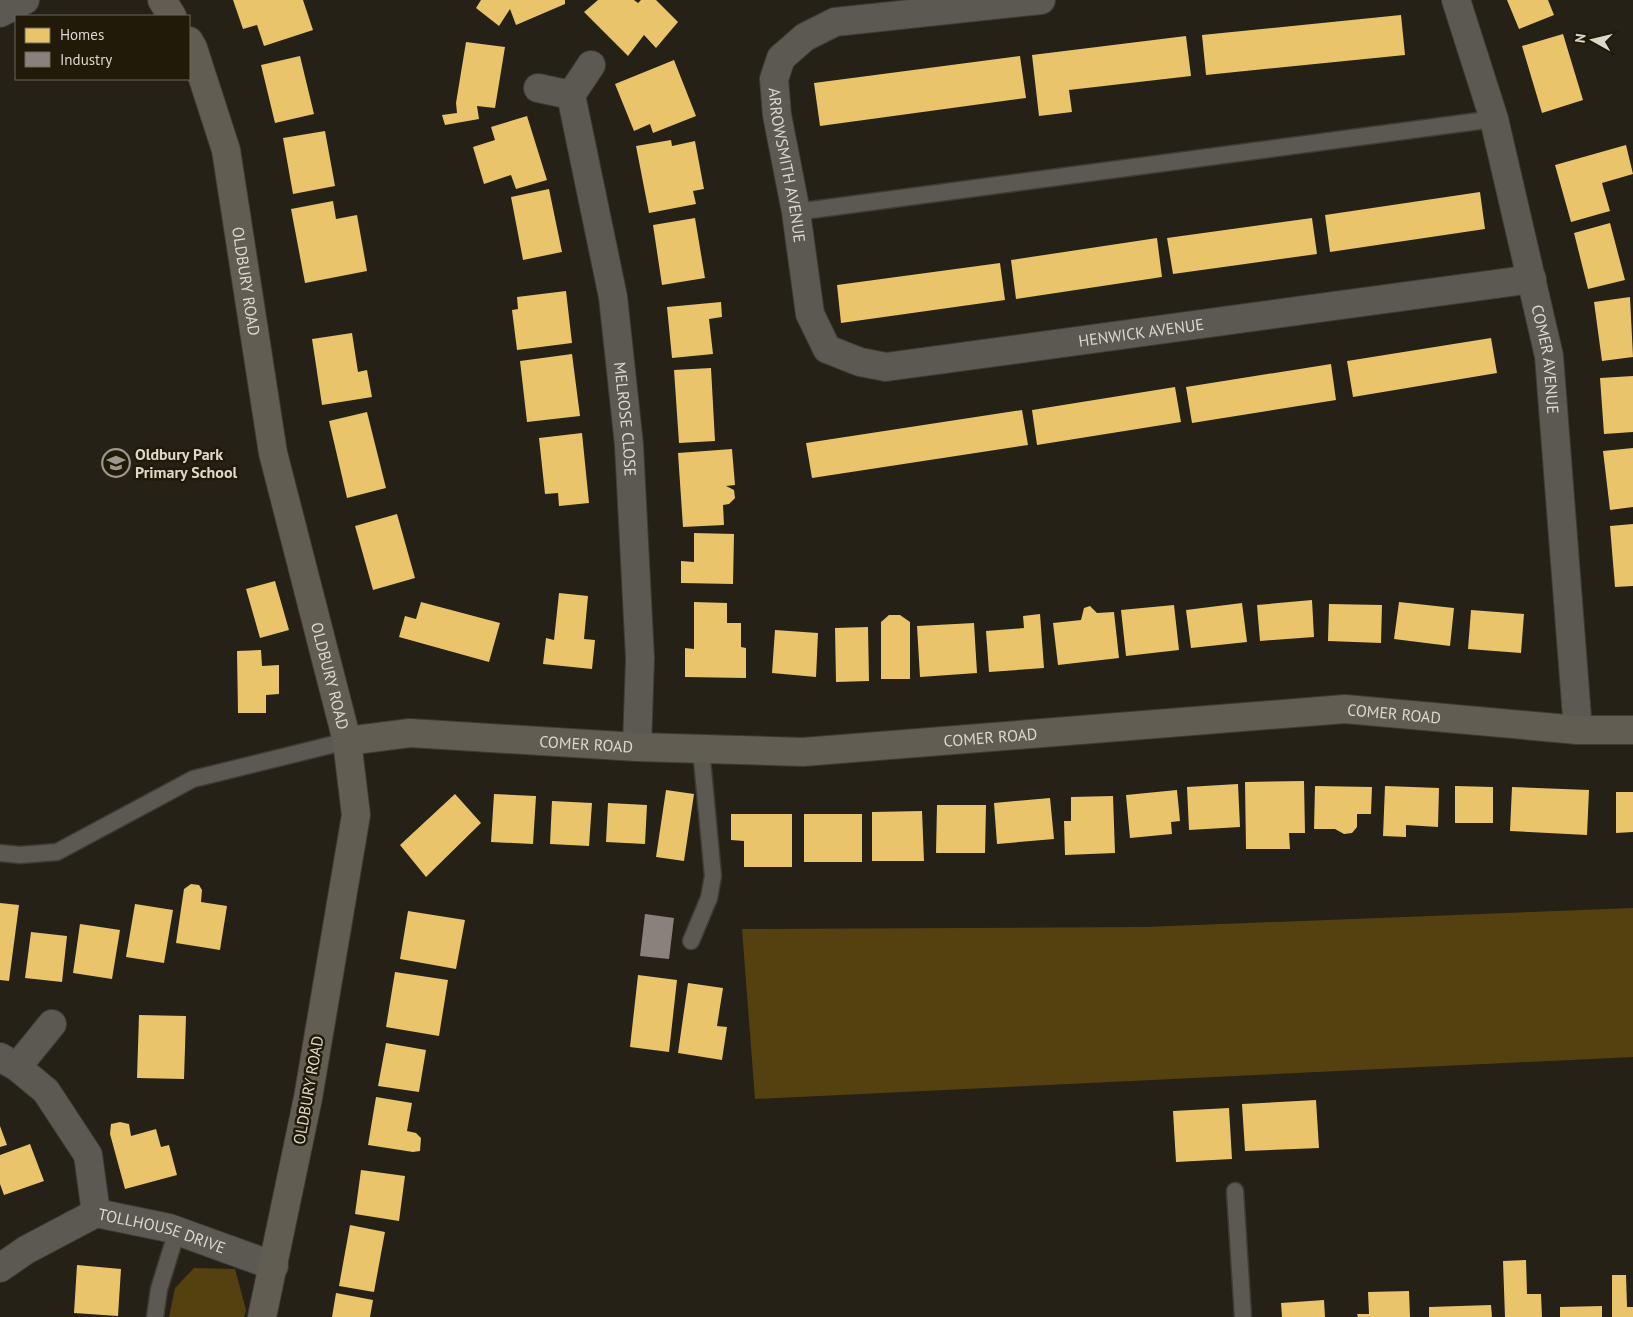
<svg xmlns="http://www.w3.org/2000/svg" width="1633" height="1317" viewBox="0 0 1633 1317" font-family="'PT Sans',sans-serif">
	<rect width="100%" height="100%" fill="#252117"/>
	<!-- green -->
	<path fill="#55410f" d="M 1633,908 L 1633,1057 L 755,1099 L 742,929 L 1145,927 Z
		M 194,1268 L 235,1269 L 246,1310 L 244,1317 L 169,1317 L 175,1288 Z"/>
	<!-- homes -->
	<path fill="#e9c46a" d="M 233,0 L 303,0 L 313,30 L 264,46 L 257,25 L 243,29 Z
		M 481,0 L 565,0 L 565,4 L 516,25 L 510,9 L 499,26 L 476,8 Z
		M 598,0 L 634,0 L 638,3 L 641,0 L 656,0 L 678,22 L 656,48 L 644,35 L 628,56 L 584,12 Z
		M 1507,0 L 1548,0 L 1554,15 L 1519,29 Z
		M 1401,15 L 1405,55 L 1206,75 L 1202,35 Z
		M 1563,34 L 1583,100 L 1542,113 L 1522,46 Z
		M 1186,36 L 1191,76 L 1069,90 L 1072,112 L 1039,116 L 1032,55 Z
		M 466,42 L 505,47 L 495,108 L 477,106 L 479,119 L 445,125 L 442,115 L 457,113 L 456,103 Z
		M 300,56 L 314,114 L 275,123 L 261,65 Z
		M 1020,56 L 1026,98 L 820,126 L 814,83 Z
		M 674,60 L 696,116 L 653,133 L 650,124 L 634,131 L 615,84 Z
		M 527,116 L 547,180 L 516,189 L 511,175 L 484,184 L 473,147 L 495,140 L 491,127 Z
		M 325,131 L 335,186 L 293,194 L 283,138 Z
		M 671,140 L 672,146 L 695,141 L 704,189 L 693,191 L 696,204 L 649,213 L 636,146 Z
		M 1626,145 L 1633,174 L 1602,183 L 1610,211 L 1571,222 L 1555,165 Z
		M 549,189 L 562,252 L 523,260 L 511,197 Z
		M 1480,192 L 1485,229 L 1330,252 L 1325,215 Z
		M 333,201 L 336,219 L 357,215 L 367,271 L 305,283 L 291,209 Z
		M 695,218 L 705,278 L 662,285 L 653,225 Z
		M 1312,218 L 1317,254 L 1173,274 L 1167,238 Z
		M 1610,223 L 1625,280 L 1588,289 L 1574,233 Z
		M 1157,238 L 1162,277 L 1016,299 L 1011,260 Z
		M 1000,263 L 1005,300 L 841,323 L 837,285 Z
		M 566,291 L 572,343 L 517,350 L 512,310 L 518,309 L 517,297 Z
		M 1630,297 L 1633,357 L 1602,361 L 1594,302 Z
		M 721,302 L 722,317 L 709,319 L 713,354 L 672,358 L 667,307 Z
		M 352,333 L 358,372 L 367,370 L 372,397 L 322,405 L 312,339 Z
		M 1491,338 L 1497,373 L 1353,397 L 1347,361 Z
		M 572,354 L 580,416 L 527,422 L 520,361 Z
		M 1331,364 L 1336,400 L 1192,423 L 1186,387 Z
		M 711,368 L 715,441 L 679,443 L 674,370 Z
		M 1633,376 L 1633,432 L 1604,434 L 1600,378 Z
		M 1175,387 L 1181,422 L 1037,445 L 1032,410 Z
		M 1022,410 L 1028,445 L 812,478 L 806,443 Z
		M 367,412 L 386,488 L 347,498 L 329,421 Z
		M 582,433 L 589,503 L 559,506 L 558,493 L 545,494 L 539,438 Z
		M 1633,448 L 1633,507 L 1610,510 L 1603,451 Z
		M 732,449 L 735,485 L 726,486 L 734,490 L 735,498 L 729,504 L 723,505 L 724,525 L 683,527 L 678,453 Z
		M 397,514 L 415,578 L 373,590 L 355,526 Z
		M 1633,524 L 1633,586 L 1615,587 L 1610,526 Z
		M 694,533 L 734,534 L 733,584 L 681,583 L 681,561 L 694,562 Z
		M 275,581 L 289,630 L 260,638 L 246,589 Z
		M 559,593 L 588,596 L 584,639 L 595,640 L 592,669 L 543,664 L 546,638 L 554,640 Z
		M 1312,600 L 1314,637 L 1260,641 L 1257,605 Z
		M 421,602 L 500,623 L 489,662 L 399,637 L 405,616 L 416,619 Z
		M 694,602 L 727,603 L 727,623 L 741,623 L 741,647 L 746,648 L 746,678 L 685,677 L 685,648 L 694,649 Z
		M 1399,602 L 1454,608 L 1450,646 L 1394,639 Z
		M 1242,603 L 1247,642 L 1191,648 L 1186,610 Z
		M 1329,604 L 1382,605 L 1381,643 L 1328,641 Z
		M 1174,605 L 1179,650 L 1126,656 L 1121,610 Z
		M 1090,606 L 1097,613 L 1114,612 L 1119,658 L 1058,665 L 1053,623 L 1081,620 L 1084,608 Z
		M 1471,610 L 1524,614 L 1521,653 L 1468,649 Z
		M 1040,614 L 1044,668 L 989,672 L 986,631 L 1024,628 L 1023,616 Z
		M 889,615 L 900,615 L 910,622 L 910,679 L 881,679 L 881,622 Z
		M 974,623 L 977,673 L 920,677 L 917,626 Z
		M 868,627 L 869,681 L 836,682 L 835,628 Z
		M 775,630 L 818,633 L 816,677 L 772,673 Z
		M 261,650 L 262,666 L 279,665 L 279,694 L 266,695 L 266,713 L 238,713 L 237,651 Z
		M 1304,781 L 1305,833 L 1289,833 L 1290,849 L 1246,849 L 1245,782 Z
		M 1238,784 L 1240,827 L 1189,830 L 1187,787 Z
		M 1315,786 L 1372,787 L 1371,814 L 1357,814 L 1357,827 L 1352,833 L 1344,834 L 1335,829 L 1314,829 Z
		M 1385,786 L 1439,788 L 1438,827 L 1406,825 L 1406,837 L 1383,836 Z
		M 1455,786 L 1493,787 L 1493,823 L 1455,823 Z
		M 1512,787 L 1589,790 L 1587,835 L 1510,831 Z
		M 666,790 L 694,794 L 684,861 L 656,857 Z
		M 1177,790 L 1180,821 L 1171,822 L 1172,834 L 1130,838 L 1126,795 Z
		M 1616,792 L 1633,792 L 1633,832 L 1616,833 Z
		M 455,794 L 481,823 L 426,877 L 400,845 Z
		M 494,794 L 536,796 L 533,844 L 491,842 Z
		M 1113,796 L 1115,853 L 1065,855 L 1064,821 L 1071,821 L 1071,797 Z
		M 1050,798 L 1054,839 L 997,844 L 994,803 Z
		M 552,801 L 592,803 L 589,846 L 550,844 Z
		M 608,803 L 647,805 L 645,844 L 606,842 Z
		M 937,805 L 986,805 L 985,853 L 936,853 Z
		M 922,811 L 924,861 L 872,861 L 872,812 Z
		M 731,814 L 792,814 L 792,867 L 744,867 L 744,841 L 731,840 Z
		M 804,814 L 862,814 L 862,862 L 804,862 Z
		M 191,884 L 199,885 L 202,890 L 201,902 L 227,906 L 220,950 L 176,943 L 184,889 Z
		M 0,903 L 19,905 L 9,981 L 0,980 Z
		M 135,904 L 173,910 L 164,963 L 126,957 Z
		M 408,911 L 465,920 L 456,969 L 400,959 Z
		M 80,924 L 120,930 L 112,979 L 73,973 Z
		M 31,932 L 67,936 L 62,982 L 25,978 Z
		M 395,972 L 448,980 L 439,1036 L 386,1027 Z
		M 638,975 L 677,980 L 669,1052 L 630,1047 Z
		M 688,983 L 723,988 L 717,1026 L 727,1027 L 722,1060 L 678,1053 Z
		M 139,1015 L 186,1016 L 184,1079 L 137,1078 Z
		M 386,1043 L 426,1050 L 419,1092 L 378,1086 Z
		M 376,1097 L 412,1103 L 407,1131 L 416,1133 L 421,1138 L 420,1151 L 413,1152 L 368,1145 Z
		M 1316,1100 L 1319,1148 L 1245,1151 L 1242,1104 Z
		M 1229,1108 L 1232,1159 L 1176,1162 L 1173,1111 Z
		M 120,1122 L 129,1124 L 131,1136 L 156,1129 L 161,1147 L 169,1145 L 177,1175 L 125,1189 L 110,1134 L 111,1124 Z
		M 0,1126 L 7,1145 L 0,1147 Z
		M 30,1144 L 44,1181 L 4,1195 L 0,1184 L 0,1155 Z
		M 361,1170 L 405,1176 L 399,1221 L 355,1214 Z
		M 350,1225 L 385,1232 L 374,1292 L 339,1286 Z
		M 1526,1260 L 1527,1294 L 1541,1294 L 1542,1317 L 1505,1317 L 1503,1261 Z
		M 77,1265 L 121,1269 L 118,1316 L 74,1313 Z
		M 1612,1275 L 1626,1275 L 1627,1307 L 1633,1307 L 1633,1317 L 1612,1317 Z
		M 1409,1291 L 1410,1317 L 1358,1317 L 1357,1314 L 1369,1314 L 1368,1292 Z
		M 336,1293 L 373,1300 L 370,1317 L 332,1317 Z
		M 1324,1300 L 1325,1317 L 1282,1317 L 1281,1303 Z
		M 1491,1305 L 1492,1317 L 1429,1317 L 1429,1307 Z
		M 1602,1306 L 1602,1317 L 1560,1317 L 1560,1307 Z"/>
	<!-- industry -->
	<path fill="#8a817c" d="M 645,914 L 674,918 L 669,959 L 640,956 Z"/>
	<g fill="none" stroke-linecap="round" stroke-linejoin="round">
		<defs>
			<path id="lane" d="M 796,212 L 1494,119
				M 0,853 L 20,855 L 57,852 L 193,779 L 347,741
				M 691,941 L 709,898 L 713,876 L 701,749
				M 1235,1191 L 1243,1317
				M 155,1317 L 159,1289 L 177,1231"/>
			<g id="street">
				<path id="s1" d="M 1041,0 L 835,22 L 805,37 L 781,58 L 774,79 L 777,115 L 796,212 L 810,314 L 827,349 L 860,362 L 886,367 L 1532,279"/>
				<path id="s2" d="M 1456,0 L 1494,119 L 1549,356 L 1578,730"/>
				<path d="M 0,13 L 25,0"/>
				<path d="M 538,88 L 571,95 L 591,65"/>
				<path id="s3" d="M 571,95 L 613,297 L 629,445 L 640,658 L 637,747"/>
				<path d="M 0,1057 L 17,1067 L 46,1091 L 88,1155 L 96,1213"/>
				<path d="M 17,1067 L 52,1024"/>
				<path id="s4" d="M 0,1268 L 26,1250 L 96,1213 L 169,1228 L 274,1266"/>
			</g>
			<g id="secondary">
				<path d="M 162,0 L 172,16"/>
				<path id="s5" d="M 189,41 L 193,48 L 226,150 L 273,453 L 347,741 L 356,815 L 308,1098 L 262,1317"/>
				<path id="s6" d="M 347,741 L 410,733 L 637,747 L 803,752 L 1345,709 L 1578,730 L 1633,730"/>
			</g>
		</defs>
		<!-- lane casing -->
		<use href="#lane" stroke="#3f3b34" stroke-width="19"/>
		<!-- street casing -->
		<use href="#street" stroke="#3f3b34" stroke-width="30"/>
		<!-- secondary casing -->
		<use href="#secondary" stroke="#3f3b34" stroke-width="30"/>
		<!-- lane -->
		<use href="#lane" stroke="#5c5952" stroke-width="16"/>
		<!-- street -->
		<use href="#street" stroke="#5c5952" stroke-width="28"/>
		<!-- secondary -->
		<use href="#secondary" stroke="#615d53" stroke-width="28"/>
	</g>
	<!-- icons -->
	<defs>
		<symbol id="school-ring" viewBox="-11 -11 22 22"><circle r="9.5" fill="#211a08" stroke="#9d988d" stroke-width="1.5"/><path d="M0-5L7-2L0 1L-7-2ZM-4 1L0 2.5L4 1V4Q0 6-4 4Z" fill="#9d988d"/></symbol>
	</defs>
	<g fill-rule="evenodd">
		<use href="#school-ring" x="100" y="447" width="32" height="32"/>
	</g>
	<g text-anchor="middle" dominant-baseline="central" stroke-width="5" stroke-linejoin="round" paint-order="stroke">
		<!-- street labels -->
		<g font-size="16" fill="#ddd8cd" stroke="#211a08">
			<text stroke="none"><textPath href="#s1" startOffset="382">ARROWSMITH AVENUE</textPath></text>
			<text stroke="none"><textPath href="#s5" startOffset="248">OLDBURY ROAD</textPath></text>
			<text stroke="none"><textPath href="#s1" startOffset="891">HENWICK AVENUE</textPath></text>
			<text stroke="none"><textPath href="#s2" startOffset="371">COMER AVENUE</textPath></text>
			<text stroke="none"><textPath href="#s3" startOffset="329">MELROSE CLOSE</textPath></text>
			<text stroke="none"><textPath href="#s5" startOffset="652">OLDBURY ROAD</textPath></text>
			<text stroke="none"><textPath href="#s6" startOffset="1050">COMER ROAD</textPath></text>
			<text stroke="none"><textPath href="#s6" startOffset="645">COMER ROAD</textPath></text>
			<text stroke="none"><textPath href="#s6" startOffset="240">COMER ROAD</textPath></text>
			<text transform="translate(308 1090) rotate(-80)">OLDBURY ROAD</text>
			<text stroke="none"><textPath href="#s4" startOffset="179">TOLLHOUSE DRIVE</textPath></text>
		</g>
		<!-- poi labels -->
		<g font-size="16" font-weight="bold" fill="#ddd8cd" stroke="#211a08" text-anchor="start">
			<text x="135" y="454">Oldbury Park<tspan x="135" dy="18">Primary School</tspan></text>
		</g>
	</g>
	<!-- legend -->
	<rect x="15" y="15" width="175" height="65" fill="#211a08" stroke="#6c6657"/>
	<rect x="25" y="28" width="25" height="15" fill="#e9c46a" stroke="#6c6657"/>
	<text x="60" y="40" font-size="15" fill="#ddd8cd">Homes</text>
	<rect x="25" y="52" width="25" height="15" fill="#8a817c" stroke="#6c6657"/>
	<text x="60" y="65" font-size="15" fill="#ddd8cd">Industry</text>
	<!-- north arrow -->
	<g transform="translate(1593 40) rotate(278)" stroke="#211a08" stroke-width="4" paint-order="stroke">
	<path d="M0-4L9 19L0 12L-9 19Z" fill="#ddd8cd"/>
	<text y="-8" font-size="14" font-weight="bold" text-anchor="middle" fill="#ddd8cd">N</text>
	</g>
</svg>
